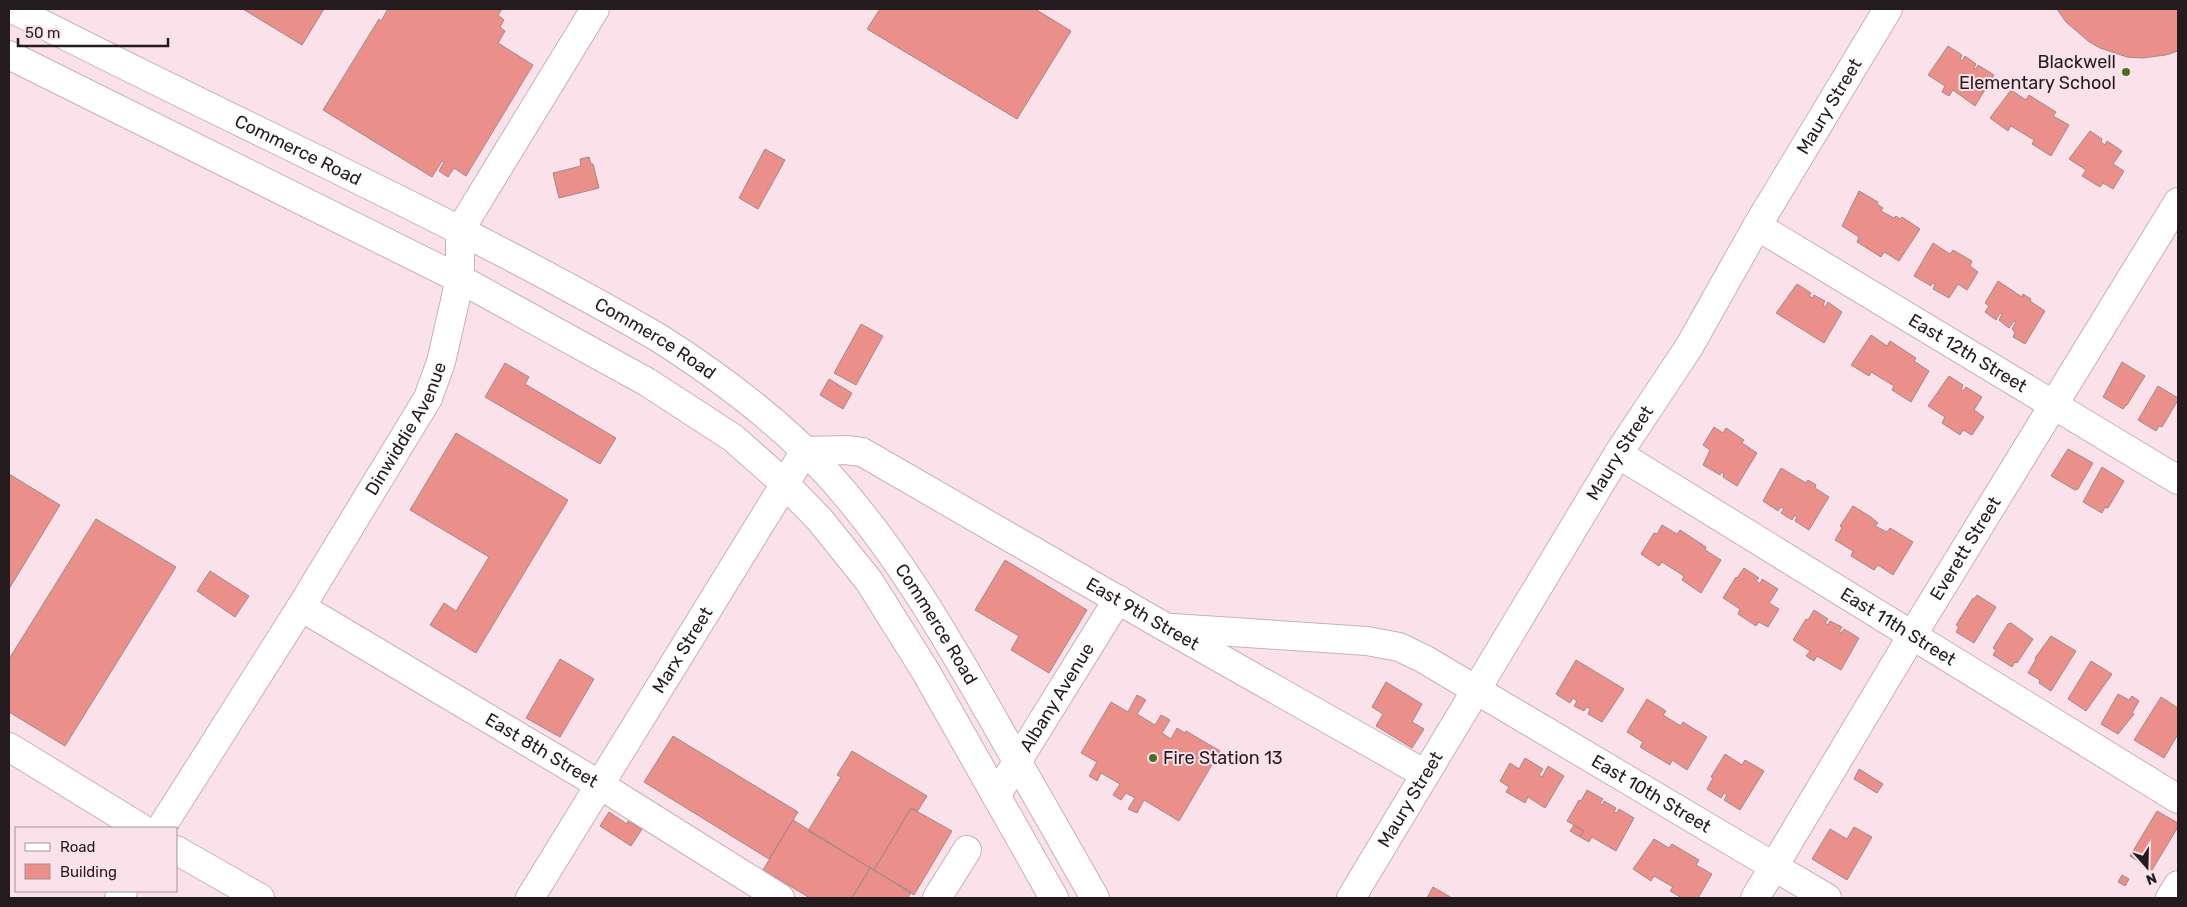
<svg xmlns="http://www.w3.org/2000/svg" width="2187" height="907" viewBox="0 0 2187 907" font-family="Rubik,sans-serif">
	<rect width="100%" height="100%" fill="#fbe2ea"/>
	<!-- building -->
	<path fill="#eb8f8a" stroke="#a28a88" d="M 243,9 L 324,9 L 302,45 Z
		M 388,9 L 502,9 L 498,15 L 504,20 L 500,27 L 505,31 L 498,43 L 533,65 L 466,176 L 454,168 L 448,177 L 439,171 L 444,162 L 442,161 L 432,177 L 323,110 L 379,19 L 381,21 Z
		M 880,9 L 1035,9 L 1071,31 L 1017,119 L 867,29 Z
		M 2057,9 L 2178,9 L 2178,51 L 2166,55 L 2142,58 L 2127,57 L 2100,48 L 2088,41 L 2066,22 Z
		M 1948,46 L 1962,55 L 1960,59 L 1962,61 L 1965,56 L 1976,64 L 1974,68 L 1976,69 L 1978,65 L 1994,75 L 1975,106 L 1953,90 L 1949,96 L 1942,92 L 1945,86 L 1928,75 Z
		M 2011,90 L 2026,100 L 2029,95 L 2056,112 L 2053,116 L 2069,125 L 2051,156 L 2032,144 L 2034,140 L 2011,126 L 2008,131 L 1990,118 Z
		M 2090,131 L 2102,139 L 2101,142 L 2105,145 L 2107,141 L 2122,151 L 2113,164 L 2124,171 L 2113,189 L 2103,183 L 2100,187 L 2082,176 L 2086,170 L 2069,159 Z
		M 765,149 L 785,160 L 758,209 L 739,198 Z
		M 589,157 L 591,164 L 593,164 L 599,188 L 559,198 L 553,173 L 581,166 L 580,159 Z
		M 1859,191 L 1878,202 L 1877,204 L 1883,208 L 1881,211 L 1894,218 L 1896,216 L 1900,219 L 1902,217 L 1920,229 L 1899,261 L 1884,252 L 1881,257 L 1857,242 L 1859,237 L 1842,226 Z
		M 1933,243 L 1950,254 L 1953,250 L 1972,261 L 1970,266 L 1978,272 L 1967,290 L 1958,284 L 1949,298 L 1933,289 L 1935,284 L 1932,283 L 1931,286 L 1914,276 Z
		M 1998,281 L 2022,297 L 2023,294 L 2031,299 L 2030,301 L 2045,311 L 2025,344 L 2013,337 L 2015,332 L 2012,329 L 2016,322 L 2014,321 L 2009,328 L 1999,320 L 2002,314 L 2000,313 L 1996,320 L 1985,312 L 1989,306 L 1985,303 Z
		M 1797,284 L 1811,293 L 1809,296 L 1813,298 L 1814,295 L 1825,301 L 1823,305 L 1825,307 L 1828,302 L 1842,312 L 1824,343 L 1776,313 Z
		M 861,324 L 883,336 L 856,385 L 834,373 Z
		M 1871,335 L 1887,346 L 1890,341 L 1916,358 L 1914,361 L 1929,371 L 1911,402 L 1892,390 L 1894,386 L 1871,372 L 1869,376 L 1851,365 Z
		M 2122,362 L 2145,376 L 2127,405 L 2126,405 L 2123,409 L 2103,397 Z
		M 505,363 L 529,377 L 525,384 L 616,438 L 600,464 L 485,397 Z
		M 1949,376 L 1963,385 L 1961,390 L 1963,391 L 1966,387 L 1982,397 L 1974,410 L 1984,417 L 1972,435 L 1963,430 L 1960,435 L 1942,423 L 1945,417 L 1928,406 Z
		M 829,379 L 852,393 L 843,409 L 820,395 Z
		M 2158,386 L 2178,398 L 2178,400 L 2162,427 L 2159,426 L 2156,431 L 2138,420 Z
		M 1714,427 L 1723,433 L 1726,428 L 1744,440 L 1742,443 L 1757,453 L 1737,486 L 1723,477 L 1724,473 L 1722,472 L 1720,475 L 1703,465 L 1710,450 L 1703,445 Z
		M 456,433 L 568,500 L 476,653 L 430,625 L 444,603 L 456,611 L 489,557 L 410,510 Z
		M 2068,449 L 2093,463 L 2078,489 L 2075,490 L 2051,476 Z
		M 2102,467 L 2124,481 L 2108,508 L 2105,507 L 2102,513 L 2083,502 Z
		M 1781,468 L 1806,483 L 1808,480 L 1816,485 L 1815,488 L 1829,497 L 1809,530 L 1795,521 L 1797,517 L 1795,515 L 1792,520 L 1781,513 L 1784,509 L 1781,507 L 1778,511 L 1763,501 Z
		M 9,474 L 60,505 L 9,589 Z
		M 1853,506 L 1871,517 L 1878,523 L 1875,526 L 1887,532 L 1890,528 L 1913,542 L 1893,575 L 1878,565 L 1874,570 L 1851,556 L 1853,551 L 1835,540 L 1842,528 L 1840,526 Z
		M 96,519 L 176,567 L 65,746 L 9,712 L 9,659 Z
		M 1662,525 L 1677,534 L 1680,530 L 1706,547 L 1705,550 L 1721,560 L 1701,593 L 1682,580 L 1684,576 L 1662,562 L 1659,566 L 1641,554 L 1654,533 L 1657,534 Z
		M 1005,560 L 1087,610 L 1049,673 L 1011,650 L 1019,636 L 975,610 Z
		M 1744,568 L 1759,578 L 1756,581 L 1760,584 L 1762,579 L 1778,589 L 1769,603 L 1779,609 L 1768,627 L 1759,622 L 1756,626 L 1738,614 L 1740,609 L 1723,598 L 1736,577 L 1737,578 Z
		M 210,571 L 249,596 L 235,617 L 197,591 Z
		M 1977,595 L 1996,607 L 1974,643 L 1956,632 L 1959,627 L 1956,625 L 1973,598 L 1974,599 Z
		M 1814,610 L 1828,619 L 1825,623 L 1828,625 L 1830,621 L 1842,627 L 1839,632 L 1841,633 L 1844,629 L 1859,638 L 1841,670 L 1817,656 L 1814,661 L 1806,656 L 1810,651 L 1793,640 L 1806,619 L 1808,620 Z
		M 2011,623 L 2033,639 L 2017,663 L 2015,662 L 2012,667 L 1993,655 L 1996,650 L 1993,648 L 2008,624 Z
		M 2051,636 L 2076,651 L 2051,691 L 2039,683 L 2040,680 L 2028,673 L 2036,659 L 2035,658 Z
		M 560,659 L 594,679 L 560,737 L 526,718 Z
		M 1576,660 L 1624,689 L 1602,722 L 1588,714 L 1590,709 L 1587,707 L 1584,711 L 1574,706 L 1577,701 L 1573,698 L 1570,703 L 1556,694 Z
		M 2091,661 L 2112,674 L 2086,711 L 2068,699 Z
		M 1386,682 L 1422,704 L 1412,722 L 1424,729 L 1412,748 L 1376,726 L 1383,714 L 1372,707 Z
		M 2118,694 L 2129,700 L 2132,696 L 2139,701 L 2132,713 L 2134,714 L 2118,734 L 2101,724 Z
		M 1137,695 L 1146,700 L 1137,714 L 1155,725 L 1161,715 L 1170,720 L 1162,733 L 1171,739 L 1177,728 L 1185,733 L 1186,731 L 1220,751 L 1179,821 L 1144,800 L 1137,813 L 1128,809 L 1135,798 L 1126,793 L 1121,800 L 1113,795 L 1120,784 L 1101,773 L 1097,781 L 1089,776 L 1097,762 L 1081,753 L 1111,702 L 1128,712 Z
		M 2161,697 L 2178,708 L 2178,734 L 2164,758 L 2134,740 Z
		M 1647,699 L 1666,711 L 1663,715 L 1681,726 L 1683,722 L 1707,737 L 1687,770 L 1672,760 L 1670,765 L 1640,747 L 1643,742 L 1627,732 Z
		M 673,736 L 798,812 L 769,859 L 644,782 Z
		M 852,751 L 927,796 L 917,812 L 911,808 L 874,870 L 808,831 L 841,777 L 837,775 Z
		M 1725,754 L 1742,765 L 1745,760 L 1764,771 L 1740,810 L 1724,800 L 1727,795 L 1724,793 L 1721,798 L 1707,789 L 1713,778 L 1711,777 Z
		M 1525,758 L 1543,769 L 1539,775 L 1542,777 L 1548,766 L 1564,776 L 1545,808 L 1528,797 L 1525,803 L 1506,792 L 1509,787 L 1500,781 L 1510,763 L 1519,769 Z
		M 1859,769 L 1883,784 L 1877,793 L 1854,779 Z
		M 1587,790 L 1603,799 L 1600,803 L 1602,805 L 1604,801 L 1616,808 L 1614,812 L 1617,813 L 1619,809 L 1634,818 L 1616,851 L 1592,837 L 1589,842 L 1580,837 L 1584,831 L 1567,821 L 1579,800 L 1581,801 Z
		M 911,808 L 952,831 L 914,895 L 874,870 Z
		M 2157,811 L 2178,823 L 2178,827 L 2152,870 L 2130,856 Z
		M 609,812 L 627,824 L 628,821 L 642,829 L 631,846 L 600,826 Z
		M 793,820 L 870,868 L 852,898 L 810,898 L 763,870 Z
		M 1574,825 L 1584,831 L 1580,837 L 1570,831 Z
		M 1854,827 L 1872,837 L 1847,880 L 1812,859 L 1830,829 L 1847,839 Z
		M 1654,839 L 1669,848 L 1672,844 L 1699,860 L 1696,865 L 1712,874 L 1698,898 L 1682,898 L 1670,891 L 1673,887 L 1654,876 L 1651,881 L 1633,869 Z
		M 870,868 L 911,892 L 908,898 L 852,898 Z
		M 2122,875 L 2129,879 L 2125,886 L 2118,882 Z
		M 1433,887 L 1452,898 L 1427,898 Z"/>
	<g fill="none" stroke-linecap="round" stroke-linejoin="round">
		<defs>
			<g id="minor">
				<path id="s1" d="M 1757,226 L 2178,480"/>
				<path id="s2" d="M 1618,454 L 2178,799"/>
				<path id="s3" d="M 301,607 L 600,785 L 780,898"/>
				<path id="s4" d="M 1173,628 L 1367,641 L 1399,647 L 1424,659 L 1827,898"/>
				<path d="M 9,747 L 141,828"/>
				<path id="s5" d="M 996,796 L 1118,599"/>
				<path id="s6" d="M 161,828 L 301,607 L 428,398 L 441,362 L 460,279 L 460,230 L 595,9"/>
				<path d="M 176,850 L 260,898"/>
				<path d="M 119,898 L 123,891"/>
				<path id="s7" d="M 530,898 L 805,451 L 846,450 L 862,452 L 1165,627 L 1425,774"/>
				<path d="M 937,898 L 967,850"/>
				<path id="s8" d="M 1351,898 L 1618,454 L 1689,347 L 1757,226 L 1888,9"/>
				<path id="s9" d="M 1755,898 L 1913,634 L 2178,202"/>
				<path d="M 2170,898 L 2178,885"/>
			</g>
			<g id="major">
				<path id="s10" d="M 13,9 C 228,120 450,217 659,338 C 720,377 778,420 827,473 C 894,547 943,631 992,717 C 1026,777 1061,838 1095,898"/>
				<path d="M 9,55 L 460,279 L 647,382 L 733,438 L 784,483 L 820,520 L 869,581 L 926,672 L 1054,898"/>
			</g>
		</defs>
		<!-- minor casing -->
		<use href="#minor" stroke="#c8b0b8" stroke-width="30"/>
		<!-- major casing -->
		<use href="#major" stroke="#c8b0b8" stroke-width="30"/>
		<!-- minor -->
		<use href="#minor" stroke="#fff" stroke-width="28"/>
		<!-- major -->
		<use href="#major" stroke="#fff" stroke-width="28"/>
	</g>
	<!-- markers -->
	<g fill="#496e28" stroke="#fbe2ea" stroke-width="2">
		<circle cx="2126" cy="72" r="5"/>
		<circle cx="1153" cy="758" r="5"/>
	</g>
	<g text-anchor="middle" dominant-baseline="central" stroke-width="4" stroke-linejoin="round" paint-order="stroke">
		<!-- poi labels -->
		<g font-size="18" fill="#241b1e" stroke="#fbe2ea" text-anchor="end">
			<text x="2116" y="62">Blackwell<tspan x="2116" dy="21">Elementary School</tspan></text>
			<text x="1163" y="758" text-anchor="start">Fire Station 13</text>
		</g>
		<!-- street labels -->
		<g font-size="18" fill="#241b1e" stroke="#fbe2ea">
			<text stroke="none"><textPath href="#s8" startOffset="925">Maury Street</textPath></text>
			<text stroke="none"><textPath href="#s10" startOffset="318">Commerce Road</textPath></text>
			<text stroke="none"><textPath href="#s10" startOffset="722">Commerce Road</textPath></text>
			<text stroke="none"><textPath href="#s1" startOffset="246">East 12th Street</textPath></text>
			<text stroke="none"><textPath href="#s6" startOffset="469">Dinwiddie Avenue</textPath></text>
			<text stroke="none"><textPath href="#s8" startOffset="520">Maury Street</textPath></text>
			<text stroke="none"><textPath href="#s9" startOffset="408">Everett Street</textPath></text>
			<text stroke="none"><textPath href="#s7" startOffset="906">East 9th Street</textPath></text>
			<text stroke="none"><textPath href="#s10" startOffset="1128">Commerce Road</textPath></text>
			<text stroke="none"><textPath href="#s2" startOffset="329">East 11th Street</textPath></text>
			<text stroke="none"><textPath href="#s7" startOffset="291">Marx Street</textPath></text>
			<text stroke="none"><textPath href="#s5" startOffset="116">Albany Avenue</textPath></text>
			<text stroke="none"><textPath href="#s3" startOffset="280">East 8th Street</textPath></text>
			<text stroke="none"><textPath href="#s4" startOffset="519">East 10th Street</textPath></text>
			<text stroke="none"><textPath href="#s8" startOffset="115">Maury Street</textPath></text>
		</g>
	</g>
	<!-- border -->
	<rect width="2187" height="907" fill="none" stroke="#241b1e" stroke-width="20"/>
	<!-- legend -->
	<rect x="15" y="827" width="162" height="65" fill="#fbe2ea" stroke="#a59298"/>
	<rect x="25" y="843" width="25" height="8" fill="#ffffff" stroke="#a59298"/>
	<text x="60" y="852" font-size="15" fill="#241b1e">Road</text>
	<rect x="25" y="864" width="25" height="15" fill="#eb8f8a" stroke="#a59298"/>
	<text x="60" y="877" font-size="15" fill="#241b1e">Building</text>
	<!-- north arrow -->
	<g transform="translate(2147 867) rotate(160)" stroke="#fbe2ea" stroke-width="4" paint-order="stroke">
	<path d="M0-4L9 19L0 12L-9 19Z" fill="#241b1e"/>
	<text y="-8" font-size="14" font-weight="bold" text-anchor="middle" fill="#241b1e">N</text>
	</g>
	<!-- scale -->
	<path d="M18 38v8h150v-8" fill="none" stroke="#241b1e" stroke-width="2.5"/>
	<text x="25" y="38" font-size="15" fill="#241b1e" stroke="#fbe2ea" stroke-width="4" paint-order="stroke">50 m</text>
</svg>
